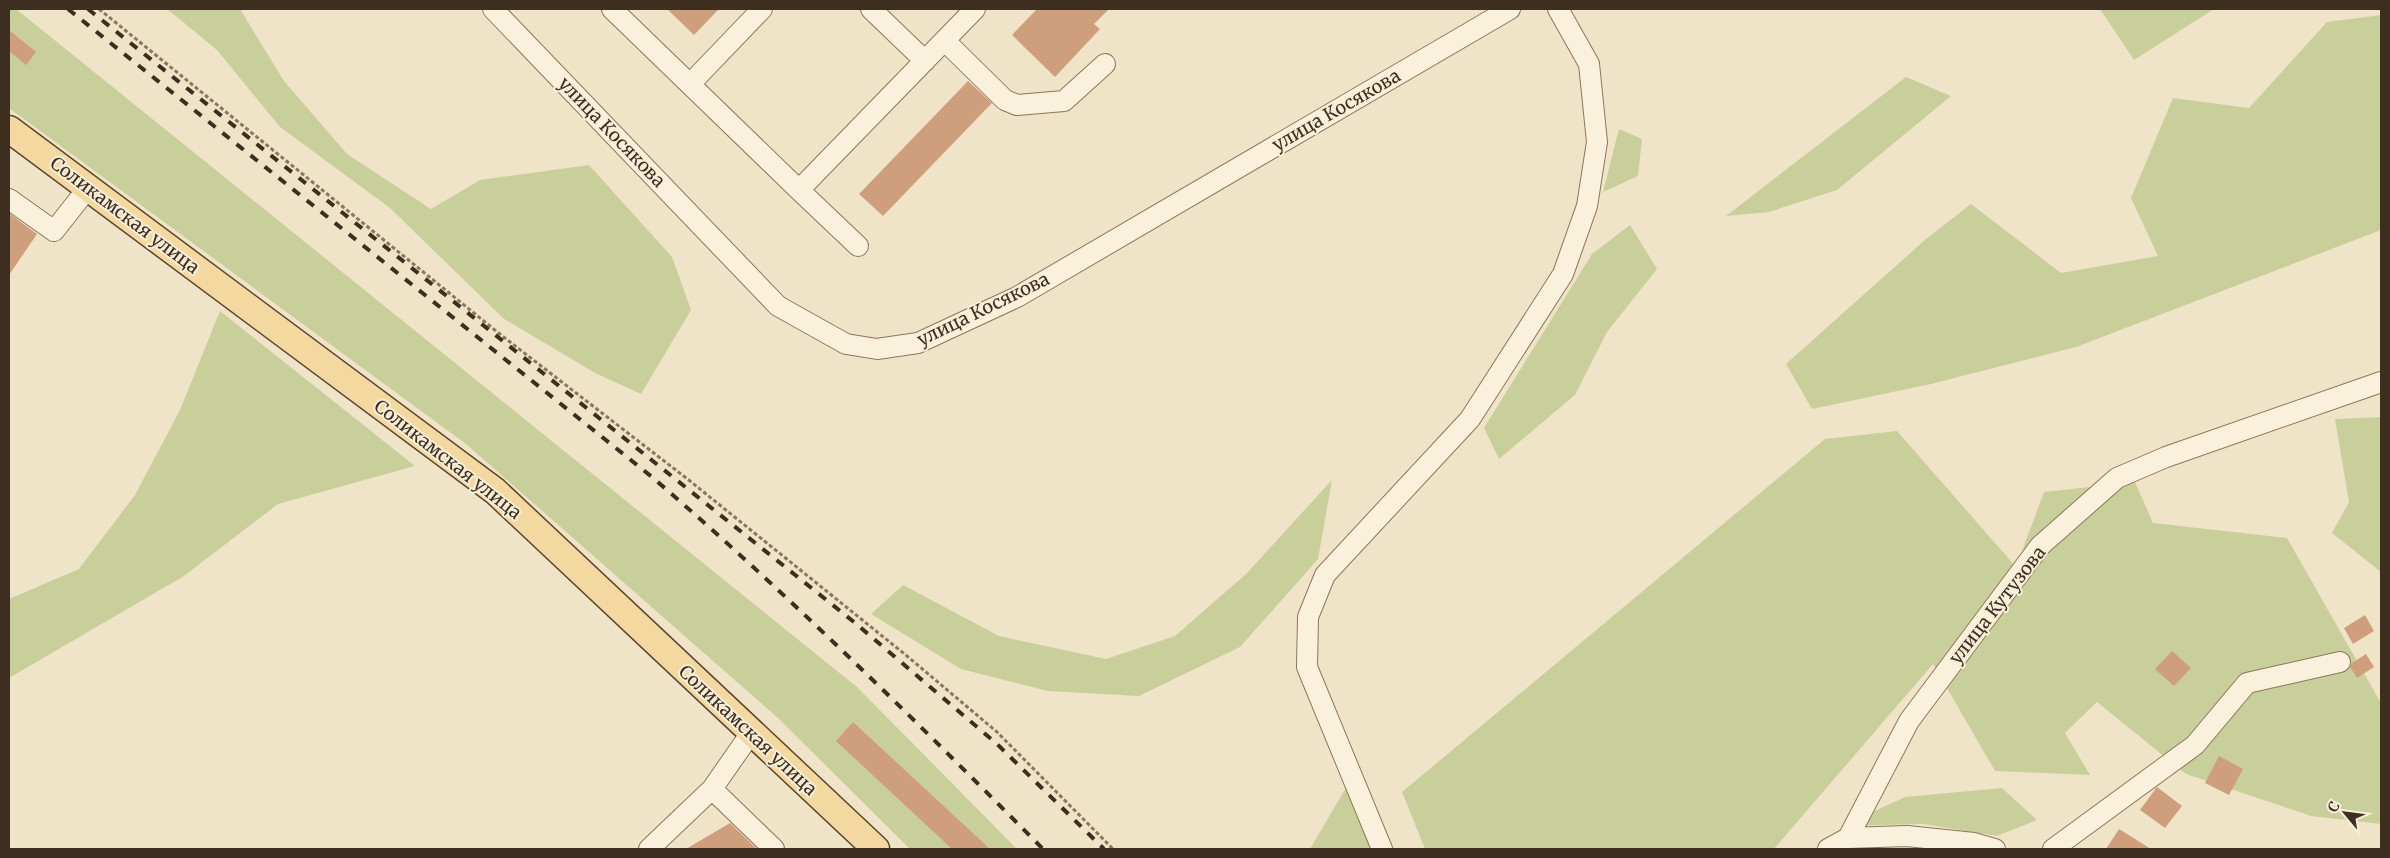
<svg xmlns="http://www.w3.org/2000/svg" width="2390" height="858" viewBox="0 0 2390 858" font-family="Merriweather,serif">
	<rect width="100%" height="100%" fill="#f0e4c8"/>
	<!-- green -->
	<path fill="#c9cf9b" d="M 9,9 L 16,9 L 857,687 L 1017,849 L 910,849 L 778,718 L 466,444 L 9,108 Z
		M 167,9 L 240,9 L 284,81 L 347,154 L 431,209 L 480,180 L 589,165 L 672,257 L 691,310 L 641,394 L 595,373 L 504,319 L 390,208 L 280,127 L 217,50 Z
		M 2100,9 L 2214,9 L 2134,60 Z
		M 2381,15 L 2381,230 L 2076,347 L 1931,384 L 1812,409 L 1786,364 L 1926,239 L 1971,204 L 2061,273 L 2158,256 L 2131,198 L 2173,98 L 2249,108 L 2327,22 Z
		M 1906,77 L 1951,96 L 1837,190 L 1769,212 L 1726,216 Z
		M 1619,129 L 1642,139 L 1638,176 L 1603,192 Z
		M 1630,225 L 1657,269 L 1607,332 L 1575,395 L 1499,459 L 1484,428 L 1592,254 Z
		M 220,311 L 415,466 L 278,504 L 184,576 L 9,678 L 9,599 L 79,569 L 135,495 L 180,410 Z
		M 2381,417 L 2381,572 L 2332,533 L 2349,502 L 2335,419 Z
		M 1897,431 L 2016,567 L 2044,492 L 2135,482 L 2153,523 L 2287,538 L 2381,703 L 2381,824 L 2311,816 L 2186,774 L 2097,702 L 2065,733 L 2090,775 L 1995,771 L 1933,664 L 1774,849 L 1425,849 L 1402,792 L 1825,439 Z
		M 1332,480 L 1318,559 L 1240,647 L 1139,696 L 1048,691 L 961,669 L 871,614 L 903,585 L 999,636 L 1106,659 L 1175,636 L 1246,574 Z
		M 1347,786 L 1373,849 L 1310,849 Z
		M 2002,788 L 2037,820 L 1997,836 L 1923,824 L 1842,826 L 1905,797 Z"/>
	<!-- building -->
	<path fill="#cf9f7d" d="M 667,9 L 719,9 L 694,35 Z
		M 1037,9 L 1109,9 L 1094,24 L 1100,29 L 1055,77 L 1012,35 Z
		M 9,30 L 36,52 L 26,65 L 9,51 Z
		M 968,81 L 992,103 L 883,216 L 859,194 Z
		M 9,213 L 37,234 L 9,275 Z
		M 2365,615 L 2374,631 L 2353,644 L 2344,628 Z
		M 2172,651 L 2191,668 L 2174,686 L 2155,669 Z
		M 2366,654 L 2374,667 L 2357,678 L 2350,667 L 2352,663 Z
		M 853,722 L 990,849 L 952,849 L 836,741 Z
		M 2219,756 L 2243,769 L 2229,795 L 2205,783 Z
		M 2157,787 L 2182,806 L 2165,828 L 2140,810 Z
		M 730,823 L 757,849 L 686,849 Z
		M 2119,829 L 2151,849 L 2106,849 Z"/>
	<g fill="none" stroke-linecap="round" stroke-linejoin="round">
		<defs>
			<path id="minor" d="M 493,9 L 778,306 L 846,344 L 877,349 L 918,343 L 1017,297 L 1510,9
				M 612,9 L 799,190
				M 871,9 L 925,61
				M 945,41 L 1005,100 L 1017,105 L 1064,101 L 1105,64
				M 690,84 L 762,9
				M 9,199 L 54,231 L 88,188
				M 858,246 L 799,190 L 975,9
				M 751,733 L 712,789 L 774,849
				M 1848,838 L 1909,721 L 2040,546 L 2117,478 L 2166,457 L 2381,382
				M 649,849 L 712,789
				M 1382,849 L 1307,667 L 1308,617 L 1325,575 L 1470,419 L 1563,274 L 1587,206 L 1597,142 L 1589,64 L 1558,9
				M 1828,849 L 1848,838 L 1907,836 L 1974,843 L 1995,849
				M 2053,849 L 2195,745 L 2247,683 L 2340,662"/>
			<path id="major" d="M 9,129 L 495,491 L 876,849"/>
		</defs>
		<!-- minor casing -->
		<use href="#minor" stroke="#8d765c" stroke-width="22"/>
		<!-- major casing -->
		<use href="#major" stroke="#5b4430" stroke-width="29"/>
		<!-- path -->
		<path stroke="#8d765c" stroke-width="3" stroke-dasharray="4 2.5" stroke-linecap="butt" d="M 99,9 L 501,335 L 690,481 L 907,656 L 997,732 L 1113,849"/>
		<!-- minor -->
		<use href="#minor" stroke="#faf1dc" stroke-width="20"/>
		<!-- major -->
		<use href="#major" stroke="#f3d9a0" stroke-width="26"/>
		<!-- rail -->
		<path stroke="#3d2e20" stroke-width="4" stroke-dasharray="9 9" stroke-linecap="butt" d="M 68,9 L 652,477 C 789,595 916,721 1043,849
			M 88,9 L 854,622 L 997,744 L 1104,849"/>
	</g>
	<g text-anchor="middle" dominant-baseline="central" stroke-width="4" stroke-linejoin="round" paint-order="stroke">
		<!-- street labels -->
		<g font-size="18" fill="#3d2e20" stroke="#f7eed8">
			<text transform="translate(1336 110) rotate(-30)">улица Косякова</text>
			<text transform="translate(612 132) rotate(46)">улица Косякова</text>
			<text transform="translate(125 215) rotate(37)">Соликамская улица</text>
			<text transform="translate(983 309) rotate(-26)">улица Косякова</text>
			<text transform="translate(448 459) rotate(38)">Соликамская улица</text>
			<text transform="translate(1997 605) rotate(-52)">улица Кутузова</text>
			<text transform="translate(748 730) rotate(43)">Соликамская улица</text>
		</g>
	</g>
	<!-- border -->
	<rect width="2390" height="858" fill="none" stroke="#3d2e20" stroke-width="20"/>
	<!-- north arrow -->
	<g transform="translate(2345 813) rotate(299)" stroke="#f7eed8" stroke-width="4" paint-order="stroke">
	<path d="M0-4L9 19L0 12L-9 19Z" fill="#3d2e20"/>
	<text y="-8" font-size="14" font-weight="bold" text-anchor="middle" fill="#3d2e20">С</text>
	</g>
</svg>
